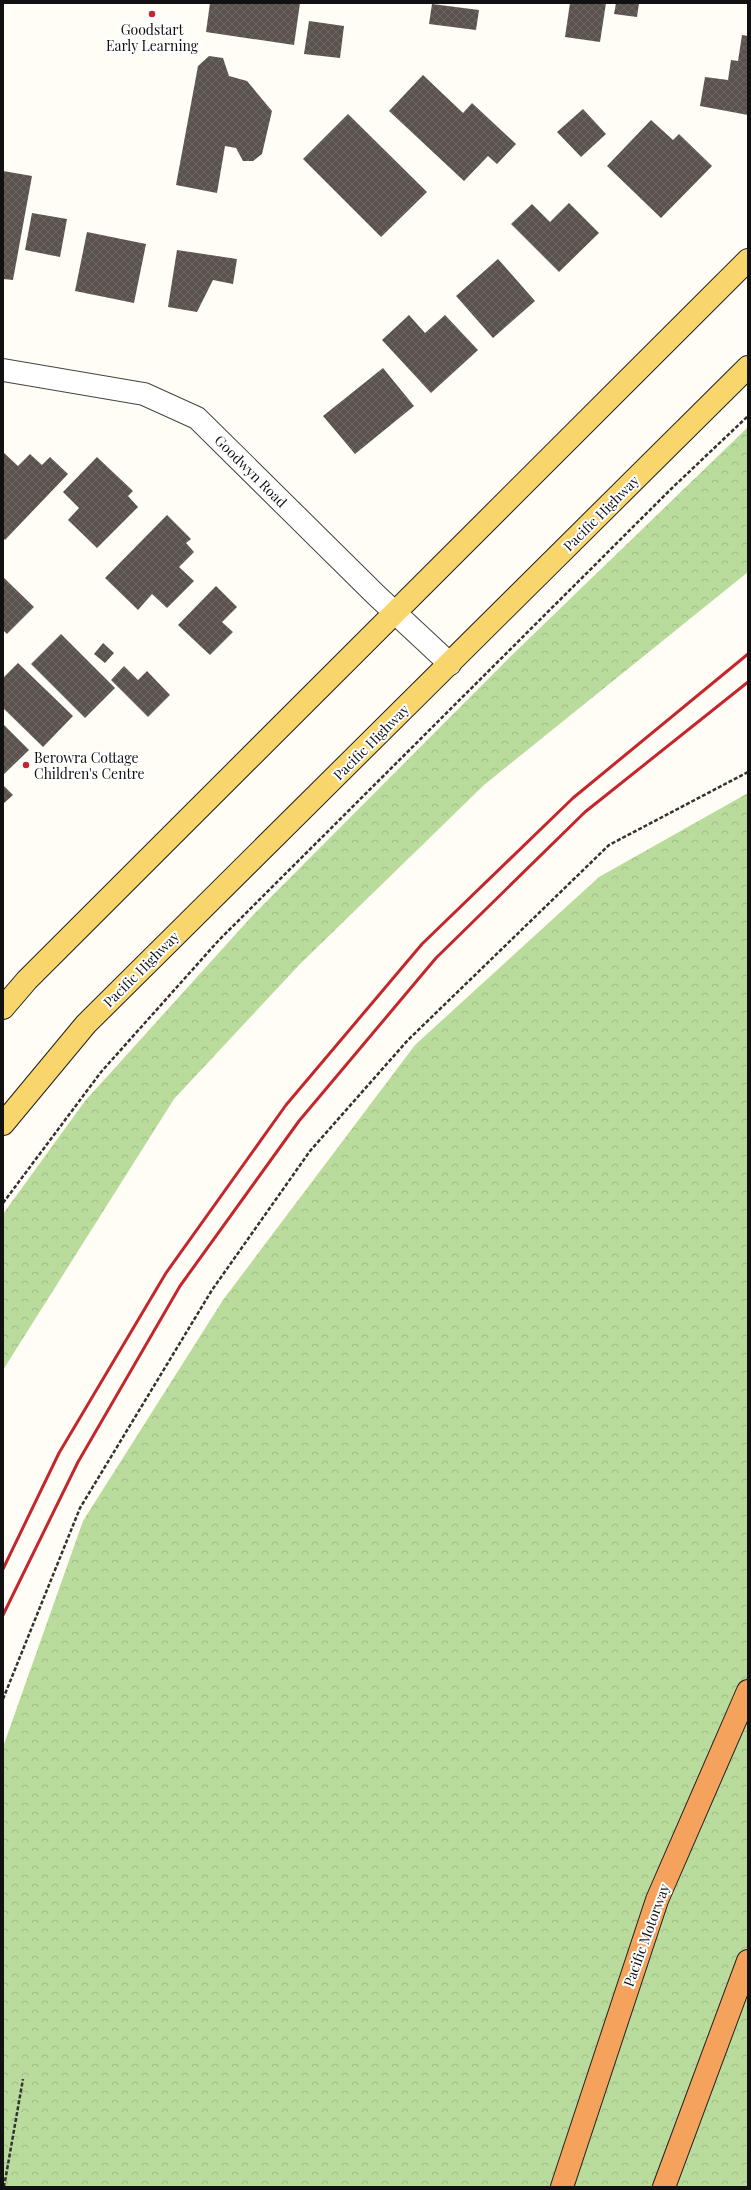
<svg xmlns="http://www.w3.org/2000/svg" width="751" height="2190" viewBox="0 0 751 2190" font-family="'Playfair Display',serif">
	<defs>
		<pattern id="forest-crowns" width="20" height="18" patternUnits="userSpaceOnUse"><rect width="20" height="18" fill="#b9dc9c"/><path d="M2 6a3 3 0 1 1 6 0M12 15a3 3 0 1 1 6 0" fill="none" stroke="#9ebc85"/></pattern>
		<pattern id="building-cross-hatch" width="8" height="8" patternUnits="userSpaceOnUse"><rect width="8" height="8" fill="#5a524d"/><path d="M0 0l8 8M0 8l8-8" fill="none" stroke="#6d6662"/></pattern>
	</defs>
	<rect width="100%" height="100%" fill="#fffdf5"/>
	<!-- forest -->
	<path fill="url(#forest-crowns)" d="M 748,427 L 748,572 L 484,785 L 300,964 L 174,1099 L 3,1370 L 3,1214 L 85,1101 L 253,915 L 510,657 Z
		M 748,793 L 748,2187 L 3,2187 L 3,1747 L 83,1521 L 223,1300 L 415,1045 L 599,877 Z"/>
	<!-- building -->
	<path fill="url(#building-cross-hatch)" d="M 210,3 L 300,3 L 294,45 L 206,32 Z
		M 570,3 L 606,3 L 600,42 L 565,37 Z
		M 616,3 L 639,3 L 637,17 L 614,14 Z
		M 432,4 L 479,10 L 476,30 L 429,24 Z
		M 309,21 L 344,26 L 340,58 L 304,54 Z
		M 742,35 L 748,36 L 748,115 L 700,106 L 705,77 L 728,80 L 731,60 L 738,61 Z
		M 209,56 L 223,58 L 229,76 L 247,81 L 272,111 L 262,154 L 253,161 L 243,161 L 236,148 L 225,146 L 217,193 L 176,185 L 198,66 Z
		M 423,75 L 463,113 L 472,103 L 516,144 L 497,164 L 488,156 L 464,181 L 389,111 Z
		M 583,109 L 606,134 L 581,157 L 557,132 Z
		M 348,114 L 427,192 L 381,237 L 303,159 Z
		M 651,120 L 673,140 L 679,134 L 712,166 L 661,218 L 607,166 Z
		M 3,171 L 32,176 L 13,280 L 3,279 Z
		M 569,203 L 599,233 L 559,272 L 511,224 L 532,204 L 550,222 Z
		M 32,213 L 67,219 L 60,257 L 25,250 Z
		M 87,232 L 146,244 L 134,303 L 75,291 Z
		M 177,250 L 237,259 L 233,284 L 213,280 L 197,312 L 168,307 Z
		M 498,259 L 535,301 L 493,338 L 456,296 Z
		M 409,315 L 425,333 L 445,315 L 478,350 L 431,393 L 382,340 Z
		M 383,368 L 414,406 L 355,454 L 323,416 Z
		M 3,452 L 18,466 L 30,454 L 42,465 L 50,457 L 68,474 L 5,540 L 3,538 Z
		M 97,457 L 133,491 L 128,496 L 138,507 L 97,548 L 68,520 L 79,508 L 63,492 Z
		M 167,515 L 191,539 L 186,543 L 194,552 L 179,567 L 194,581 L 167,608 L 152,594 L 138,610 L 105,578 Z
		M 3,577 L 34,607 L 7,634 L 3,630 Z
		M 216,586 L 237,607 L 222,622 L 233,632 L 210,655 L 178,625 Z
		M 61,634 L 115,688 L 85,718 L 31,664 Z
		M 103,643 L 114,653 L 105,663 L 94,654 Z
		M 18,663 L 73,716 L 43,747 L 3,708 L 3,678 Z
		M 124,666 L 138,680 L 147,671 L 170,695 L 148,717 L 111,680 Z
		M 3,724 L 29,750 L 3,775 Z
		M 3,785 L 13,795 L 3,804 Z"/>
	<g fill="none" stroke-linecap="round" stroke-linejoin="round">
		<defs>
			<path id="minor" d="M 3,370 L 144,394 L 197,418 L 376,595 L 450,664"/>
			<path id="major" d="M 3,1008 L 27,980 L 748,260
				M 3,1124 L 86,1024 L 748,367"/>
			<path id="highway" d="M 562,2187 L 657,1900 L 748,1691
				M 664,2187 L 748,1961"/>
		</defs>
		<!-- minor casing -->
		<use href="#minor" stroke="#444" stroke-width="24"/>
		<!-- major casing -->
		<use href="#major" stroke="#222" stroke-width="24"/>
		<!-- highway casing -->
		<use href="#highway" stroke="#222" stroke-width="24"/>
		<!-- path -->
		<path stroke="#333" stroke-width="2.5" stroke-dasharray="4 2" stroke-linecap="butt" d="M 3,1203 L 101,1072 L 219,940 L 671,489 L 748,416
			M 3,1699 L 80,1508 L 212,1290 L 310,1151 L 408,1040 L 609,845 L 748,772
			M 4,2187 L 23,2079"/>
		<!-- minor -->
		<use href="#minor" stroke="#fff" stroke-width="22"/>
		<!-- major -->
		<use href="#major" stroke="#f9d66b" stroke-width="22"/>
		<!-- highway -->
		<use href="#highway" stroke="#f5a25d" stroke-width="22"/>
		<!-- rail -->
		<path stroke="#c4262e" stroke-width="3" d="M 3,1569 L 59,1453 L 166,1273 L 286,1105 L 422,944 L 573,798 L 748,654
			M 3,1615 L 78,1462 L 180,1286 L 299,1121 L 436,958 L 585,812 L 748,682"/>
	</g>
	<!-- markers -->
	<g fill="#c4262e" stroke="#fff" stroke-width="1.5">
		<circle cx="152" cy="14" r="4"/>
		<circle cx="26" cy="765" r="4"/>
	</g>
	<g text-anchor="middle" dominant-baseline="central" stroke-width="4" stroke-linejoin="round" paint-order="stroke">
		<!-- poi labels -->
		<g font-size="14" fill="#111" stroke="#fff">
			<text x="152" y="29">Goodstart<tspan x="152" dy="16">Early Learning</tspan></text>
			<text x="34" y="757" text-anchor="start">Berowra Cottage<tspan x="34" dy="16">Children's Centre</tspan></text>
		</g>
		<!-- street labels -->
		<g font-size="14" fill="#111" stroke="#fff">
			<text transform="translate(251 471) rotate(45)">Goodwyn Road</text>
			<text transform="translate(601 513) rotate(-45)">Pacific Highway</text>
			<text transform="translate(371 742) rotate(-45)">Pacific Highway</text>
			<text transform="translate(141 969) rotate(-45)">Pacific Highway</text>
			<text transform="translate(646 1935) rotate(-70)">Pacific Motorway</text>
		</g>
	</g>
	<!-- border -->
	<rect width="751" height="2190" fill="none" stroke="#111111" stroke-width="8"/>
</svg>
